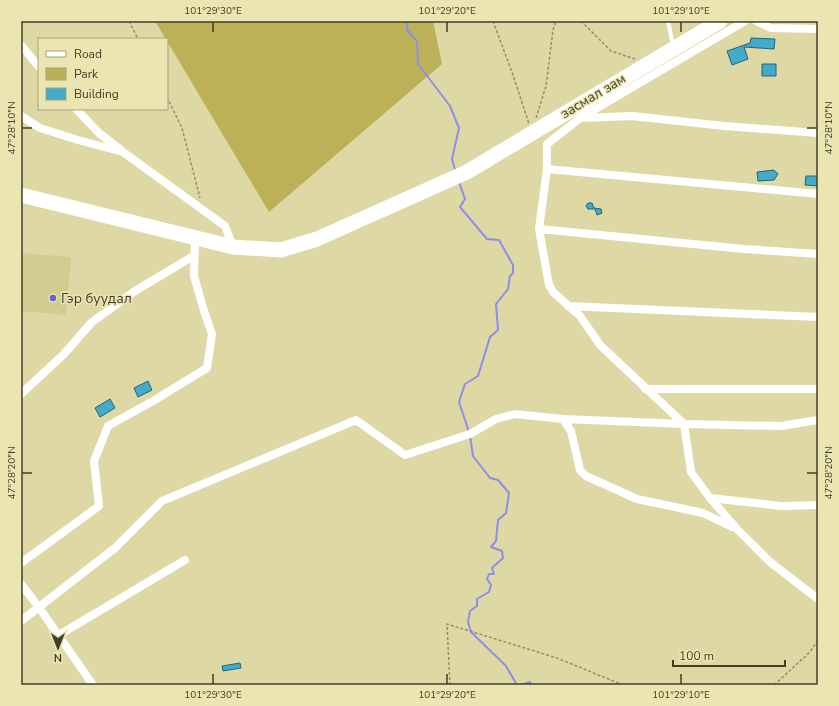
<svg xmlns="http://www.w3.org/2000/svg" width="839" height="706" viewBox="0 0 839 706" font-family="'Nunito Sans',sans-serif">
	<rect width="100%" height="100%" fill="#ded8a5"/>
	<!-- built -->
	<path fill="#d3cc91" d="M 21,253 L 71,257 L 66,315 L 21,311 Z"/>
	<!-- green -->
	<path fill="#bcb157" d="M 155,21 L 433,21 L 442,64 L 269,212 Z"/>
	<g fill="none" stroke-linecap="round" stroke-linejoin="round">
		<!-- stream -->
		<path stroke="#8e8ee9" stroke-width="2" d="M 407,21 L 407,30 L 417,41 L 418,64 L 450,106 L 459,128 L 452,159 L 455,170
			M 459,182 L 465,199 L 460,207 L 487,239 L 499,240 L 513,265 L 513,273 L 510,276 L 508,289 L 496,304 L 498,330 L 490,337 L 478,376 L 465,384 L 459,402 L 469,432
			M 470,436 L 473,456 L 490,478 L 498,480 L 509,493 L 506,513 L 498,520 L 496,541 L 491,547 L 502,551 L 503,558 L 492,568 L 494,574 L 489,574 L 487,579 L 491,585 L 489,592 L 477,599 L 477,606 L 470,611 L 468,622 L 471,632 L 506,666 L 517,685
			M 521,685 L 530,682 L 531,685"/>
	</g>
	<!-- building -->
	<path fill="#42abcb" stroke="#276275" d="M 751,38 L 775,39 L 774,49 L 744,47 L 748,59 L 732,65 L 727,51 L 750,43 Z
		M 762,64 L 776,64 L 776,76 L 762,76 Z
		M 774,170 L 778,174 L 774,180 L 758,181 L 757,172 Z
		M 806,176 L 818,176 L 818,186 L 805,185 Z
		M 588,203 L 592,203 L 594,208 L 601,209 L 602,213 L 597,215 L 595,209 L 588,209 L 586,206 Z
		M 148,381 L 152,390 L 138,397 L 134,388 Z
		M 110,399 L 115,408 L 100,417 L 95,408 Z
		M 240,663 L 241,668 L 223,671 L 222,666 Z"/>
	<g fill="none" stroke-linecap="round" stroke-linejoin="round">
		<!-- path -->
		<path stroke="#928e69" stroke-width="1.5" stroke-dasharray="3 2" stroke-linecap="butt" d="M 129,21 L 138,39
			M 493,21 L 513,75 L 529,124
			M 581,21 L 611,51 L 635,59
			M 167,97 L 182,128 L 200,198
			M 536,118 L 546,86 L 553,30 L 556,21
			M 450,685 L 447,624 L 557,658 L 623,685
			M 774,685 L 810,652 L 818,640"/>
		<!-- lane -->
		<path stroke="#fff" stroke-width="4" d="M 668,21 L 673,46"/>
		<!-- street -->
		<path stroke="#fff" stroke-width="8" d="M 745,21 L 580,118 L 547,144 L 547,169 L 539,229 L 549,285 L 553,292 L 580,316 L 600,345 L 684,424 L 781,426 L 818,420
			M 756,21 L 771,28 L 818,29
			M 21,45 L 39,67
			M 76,109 L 99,133 L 121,150
			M 21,116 L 40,128 L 78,140 L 123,152 L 225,226 L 233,247
			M 581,118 L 632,116 L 724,126 L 818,133
			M 547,169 L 818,194
			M 539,229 L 744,249 L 818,254
			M 568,306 L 818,317
			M 645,389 L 818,389
			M 21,394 L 64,354 L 92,322 L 135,291 L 195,255
			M 563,419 L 571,431 L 580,470 L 586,476 L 637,499 L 703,513 L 732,527
			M 710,498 L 781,506 L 818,505
			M 21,563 L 99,506 L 94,461 L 108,426 L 153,401 L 207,368 L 212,334 L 204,311 L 194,276 L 195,237
			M 21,584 L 38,606 L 93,685
			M 21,621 L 115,548 L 162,501 L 356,420 L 405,455 L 470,434 L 496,419 L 515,414 L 563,419 L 684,424 L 691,472 L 710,498 L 737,529 L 770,562 L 818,599
			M 59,635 L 185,560"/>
		<!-- highway -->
		<path stroke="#fff" stroke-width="15" d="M 21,195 L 233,247 L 281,250 L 317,239 L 467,172 L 720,21"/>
	</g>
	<!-- ticks -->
	<path fill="none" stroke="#403e29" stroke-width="1.5" d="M 213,22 L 213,32M 447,22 L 447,32M 681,22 L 681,32M 22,128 L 32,128M 807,128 L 817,128M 22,473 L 32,473M 807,473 L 817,473M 213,674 L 213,684M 447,674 L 447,684M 681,674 L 681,684"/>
	<!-- markers -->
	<circle fill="#6a61da" stroke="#ebe5b2" stroke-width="1.5" cx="53" cy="298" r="4"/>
	<g text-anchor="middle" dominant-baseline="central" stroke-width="3" stroke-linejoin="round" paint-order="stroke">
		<!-- street labels -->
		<g font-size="14" fill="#403e29" stroke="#ebe5b2">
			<text transform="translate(593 96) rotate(-31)">засмал зам</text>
		</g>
		<!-- poi labels -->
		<g font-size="14" fill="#403e29" stroke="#ebe5b2" text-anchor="start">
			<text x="61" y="298">Гэр буудал</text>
		</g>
	</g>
	<!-- border -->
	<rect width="839" height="706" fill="none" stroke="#ebe5b2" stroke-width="44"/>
	<!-- legend -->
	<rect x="38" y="38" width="130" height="72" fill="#ebe5b2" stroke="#a7a27b"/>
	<rect x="46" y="51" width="20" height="6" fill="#ffffff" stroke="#a7a27b"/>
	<text x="74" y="58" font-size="12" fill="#403e29">Road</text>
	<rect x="46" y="68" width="20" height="12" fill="#bcb157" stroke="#a7a27b"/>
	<text x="74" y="78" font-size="12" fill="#403e29">Park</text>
	<rect x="46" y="88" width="20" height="12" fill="#42abcb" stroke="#a7a27b"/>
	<text x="74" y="98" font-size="12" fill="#403e29">Building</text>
	<!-- north arrow -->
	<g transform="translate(58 648) rotate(180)" stroke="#ebe5b2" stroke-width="3" paint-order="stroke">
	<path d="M0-3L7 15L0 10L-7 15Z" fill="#403e29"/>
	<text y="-6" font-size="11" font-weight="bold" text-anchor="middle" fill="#403e29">N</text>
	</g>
	<!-- scale -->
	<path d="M673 660v6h112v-6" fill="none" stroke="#403e29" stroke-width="2"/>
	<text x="679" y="660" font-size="12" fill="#403e29" stroke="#ebe5b2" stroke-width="3" paint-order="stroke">100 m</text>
	<rect x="22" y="22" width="795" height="662" fill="none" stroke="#403e29" stroke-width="1.5"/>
	<g font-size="10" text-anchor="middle" fill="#403e29">
		<text x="213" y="14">101°29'30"E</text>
		<text x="447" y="14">101°29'20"E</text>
		<text x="681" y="14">101°29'10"E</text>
		<text transform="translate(828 128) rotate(-90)" y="4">47°28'10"N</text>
		<text transform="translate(11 128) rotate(-90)" y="4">47°28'10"N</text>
		<text transform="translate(828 473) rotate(-90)" y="4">47°28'20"N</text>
		<text transform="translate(11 473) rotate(-90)" y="4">47°28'20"N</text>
		<text x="213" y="698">101°29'30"E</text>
		<text x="447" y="698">101°29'20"E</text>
		<text x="681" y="698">101°29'10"E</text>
	</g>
</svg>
